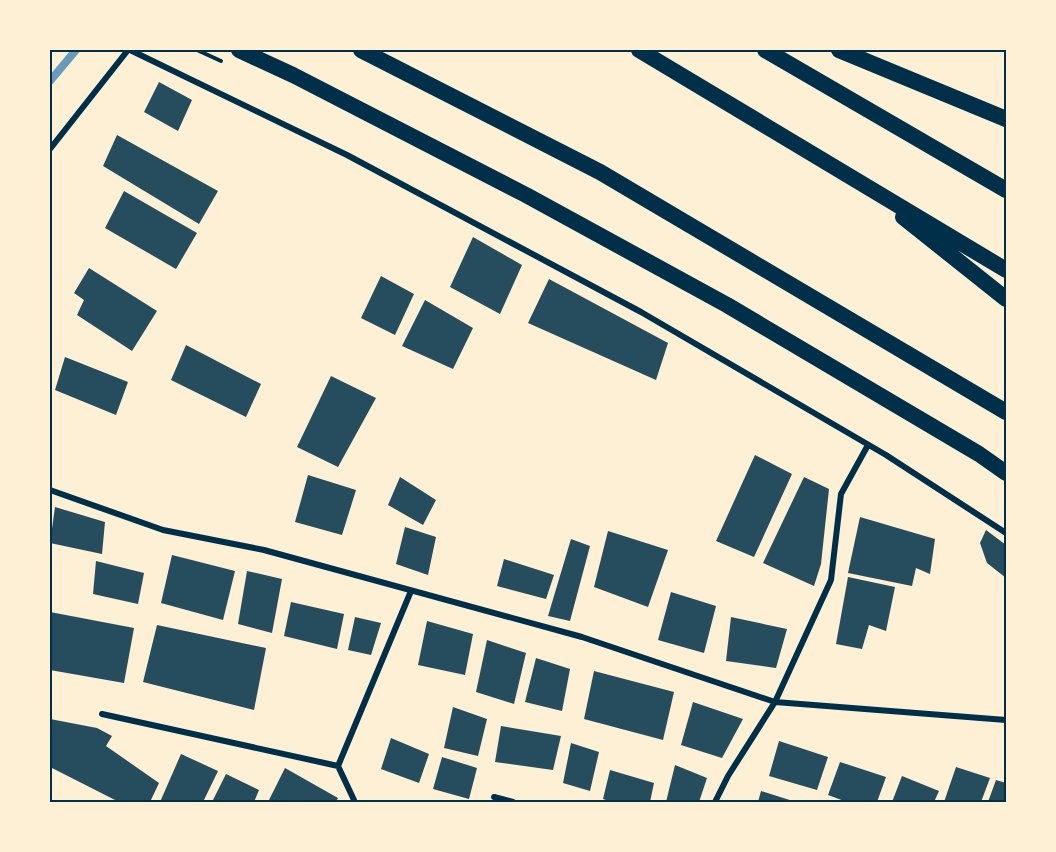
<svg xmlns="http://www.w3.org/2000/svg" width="1056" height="852" viewBox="0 0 1056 852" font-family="'Nunito Sans',sans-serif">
	<rect width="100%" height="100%" fill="#fdf0d5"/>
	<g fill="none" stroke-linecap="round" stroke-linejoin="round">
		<!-- stream -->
		<path stroke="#669bbc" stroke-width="8" d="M 50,81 L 76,50"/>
	</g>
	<!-- building -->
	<path fill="#264d5e" d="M 159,82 L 192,100 L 178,131 L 144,112 Z
		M 117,135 L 218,191 L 199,224 L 103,166 Z
		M 124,191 L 197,233 L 176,269 L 105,228 Z
		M 473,237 L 522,265 L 500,314 L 450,287 Z
		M 89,268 L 157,311 L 132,351 L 77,315 L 84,300 L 74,293 Z
		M 381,276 L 414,294 L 395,335 L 361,318 Z
		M 549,279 L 668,343 L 656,380 L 528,323 Z
		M 425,300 L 473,328 L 453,369 L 402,346 Z
		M 186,345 L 261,384 L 246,417 L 171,380 Z
		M 65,357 L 128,382 L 116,415 L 55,390 Z
		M 331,376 L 376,398 L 338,467 L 297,447 Z
		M 755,455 L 792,474 L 754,557 L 716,541 Z
		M 308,475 L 356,490 L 342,535 L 295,522 Z
		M 400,477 L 436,500 L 423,525 L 388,505 Z
		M 804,477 L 829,489 L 821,564 L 814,586 L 763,563 Z
		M 55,507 L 105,522 L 102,554 L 50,543 Z
		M 860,517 L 935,539 L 930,574 L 916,568 L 912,586 L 848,573 Z
		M 405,527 L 436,537 L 428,575 L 396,564 Z
		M 986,530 L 1006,545 L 1006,578 L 987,563 L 980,543 Z
		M 608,531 L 668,550 L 648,607 L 594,587 Z
		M 571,539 L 590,546 L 570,621 L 548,616 Z
		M 172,555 L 235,571 L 223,620 L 161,603 Z
		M 504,559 L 554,575 L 546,599 L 497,586 Z
		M 96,561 L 144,573 L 138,604 L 93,594 Z
		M 247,571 L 282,579 L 272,633 L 238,624 Z
		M 848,577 L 895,587 L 886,631 L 869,625 L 862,649 L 836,644 Z
		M 671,592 L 716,606 L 704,653 L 658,640 Z
		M 291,602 L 344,614 L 337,649 L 284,636 Z
		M 50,612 L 134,628 L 124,683 L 50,670 Z
		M 355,617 L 381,623 L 371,655 L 348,650 Z
		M 731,617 L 787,629 L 776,668 L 726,661 Z
		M 427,621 L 473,634 L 465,675 L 418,665 Z
		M 157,625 L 266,648 L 254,710 L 143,682 Z
		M 487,640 L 526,653 L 514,704 L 476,692 Z
		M 536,658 L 570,669 L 562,711 L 525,702 Z
		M 594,671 L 674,692 L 663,740 L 584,719 Z
		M 693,702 L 743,719 L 722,758 L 681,745 Z
		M 453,707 L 487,719 L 478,756 L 444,748 Z
		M 50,719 L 97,728 L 112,736 L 106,746 L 159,783 L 150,802 L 119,802 L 50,767 Z
		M 501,726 L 561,736 L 553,770 L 495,762 Z
		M 391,738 L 429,754 L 419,783 L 381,769 Z
		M 779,741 L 828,757 L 817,790 L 769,776 Z
		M 571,743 L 599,752 L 590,791 L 563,783 Z
		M 181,754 L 218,771 L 203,802 L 160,802 Z
		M 442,757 L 477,768 L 469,799 L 433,789 Z
		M 840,762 L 886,777 L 877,802 L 847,802 L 828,795 Z
		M 675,765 L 707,778 L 699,802 L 666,802 Z
		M 956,767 L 990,778 L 981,802 L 944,802 Z
		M 285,768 L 338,798 L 336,802 L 268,802 Z
		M 610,770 L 654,783 L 650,802 L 612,802 L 603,799 Z
		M 226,774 L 259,790 L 254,802 L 212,802 Z
		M 902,776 L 939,791 L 934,802 L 892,802 Z
		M 996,780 L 1006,783 L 1006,802 L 988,802 Z
		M 761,791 L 796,802 L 758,802 Z"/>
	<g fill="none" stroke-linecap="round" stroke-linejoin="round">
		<!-- path -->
		<path stroke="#003049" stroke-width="4" d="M 197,50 L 221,61"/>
		<!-- minor -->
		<path stroke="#003049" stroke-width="6" d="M 130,50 L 347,155 L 641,312 L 886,455 L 1006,533
			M 50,149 L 128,50
			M 50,490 L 163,530 L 264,550 L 582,637 L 775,702 L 1006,720
			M 102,714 L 338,766
			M 494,797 L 513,802
			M 353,802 L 354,800 L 338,766 L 411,591
			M 715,802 L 728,776 L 775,702 L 831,580 L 841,494 L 868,445"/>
		<!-- trunk -->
		<path stroke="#003049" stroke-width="16" d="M 239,50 L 293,75 L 526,195 L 727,305 L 979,454 L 1006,473
			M 361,50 L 600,172 L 1006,412
			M 639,50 L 1006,270
			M 765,50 L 1006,190
			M 839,50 L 1006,119
			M 903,217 L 1006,299"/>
	</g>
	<!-- border -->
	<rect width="1056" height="852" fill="none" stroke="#fdf0d5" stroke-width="102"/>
	<rect x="51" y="51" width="954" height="750" fill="none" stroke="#003049" stroke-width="2"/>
</svg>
